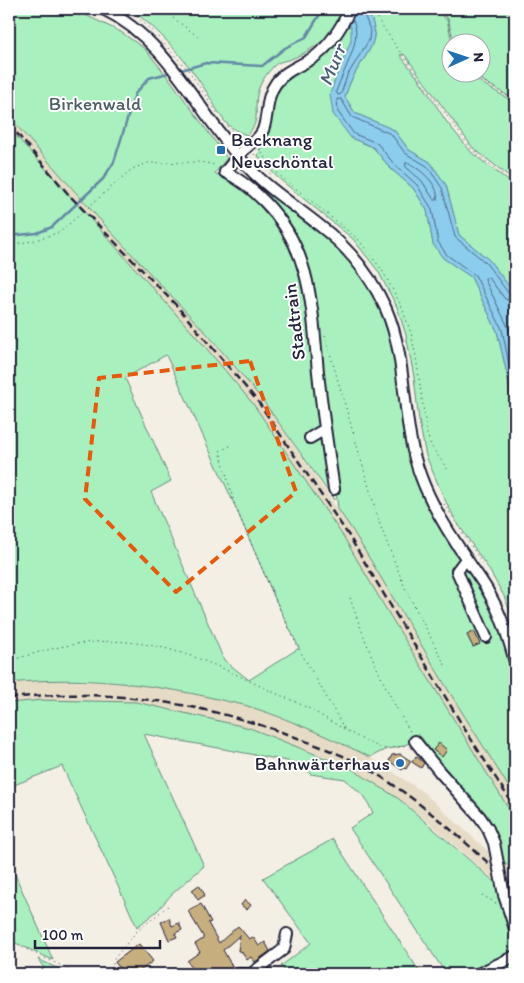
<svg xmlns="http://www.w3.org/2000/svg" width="524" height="983" viewBox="0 0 524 983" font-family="Itim,sans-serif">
	<rect width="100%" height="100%" fill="#f4efe5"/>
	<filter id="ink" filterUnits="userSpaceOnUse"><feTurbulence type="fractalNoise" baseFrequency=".02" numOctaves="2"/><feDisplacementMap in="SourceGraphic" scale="10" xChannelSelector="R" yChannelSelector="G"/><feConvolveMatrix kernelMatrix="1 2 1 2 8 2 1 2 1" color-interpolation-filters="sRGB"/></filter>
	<g filter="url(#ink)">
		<!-- built -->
		<path fill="#e6dcc6" d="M 9,117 L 110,231 L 180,304 L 261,398 L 353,531 L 450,693 L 515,796 L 515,819 L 383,604 L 345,539 L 254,405 L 202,343 L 9,128 Z
			M 37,680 L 137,684 L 190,693 L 253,707 L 321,734 L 370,757 L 423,792 L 489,852 L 503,861 L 515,872 L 515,898 L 423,818 L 352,769 L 250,728 L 42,700 L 9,703 L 9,683 Z"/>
		<!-- green -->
		<path fill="#a8f0bd" stroke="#65897c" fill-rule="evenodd" d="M 9,9 L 73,9 L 121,32 L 145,49 L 171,81 L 227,158 L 215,173 L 258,199 L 275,218 L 294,249 L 304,275 L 318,393 L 334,500 L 261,398 L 209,336 L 110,231 L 9,117 Z
			M 130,9 L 339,9 L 343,15 C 334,35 312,51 291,59 C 286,61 278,61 274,66 C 266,74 259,84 257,95 C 254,112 261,121 247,135 C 240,133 233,129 227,124 C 218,114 212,99 204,88 C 185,59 159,29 130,9 Z
			M 366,9 L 434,9 L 447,20 L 452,42 L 452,72 L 465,73 L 515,103 L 515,181 L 473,148 L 404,54 L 400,55 L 421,82 L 446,121 L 472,153 L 515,186 L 515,294 L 489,260 L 459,235 L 446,185 L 430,162 L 409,150 L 394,130 L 355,113 L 345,97 C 347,91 349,84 352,79 C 365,53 386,40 366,9 Z
			M 437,9 L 515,9 L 515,100 L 470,73 L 482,72 L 482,42 L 454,42 L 448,19 Z
			M 349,24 C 359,38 341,58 338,72 C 336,79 349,127 351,138 L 373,147 L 390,168 L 413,188 L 427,210 L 433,244 L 443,258 L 471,277 L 497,331 L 508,378 L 515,431 L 515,624 L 504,596 L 488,568 L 456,521 L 444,498 L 426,456 L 419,421 L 414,377 L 406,335 L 397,307 L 378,271 L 353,239 L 277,177 L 258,156 L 261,147 L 268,136 L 273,104 L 279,90 L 287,81 L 331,51 Z
			M 9,128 L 202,343 L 254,405 L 345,539 L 383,604 L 515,819 L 515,872 L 503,861 L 500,844 L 496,831 L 443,767 L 421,737 L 403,746 L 387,749 L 370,757 C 332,739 294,721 254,708 C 242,704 229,702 217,699 C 149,683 78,676 9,683 ZM 166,355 L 235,506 L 276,601 L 299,648 L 249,680 L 224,660 L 151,492 L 171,481 L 125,378 Z
			M 244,172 L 340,250 L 369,285 L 382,310 L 391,335 L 416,476 C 430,519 461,555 485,594 C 500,618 508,648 515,676 L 515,797 L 450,693 L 353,531 L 338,509 L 316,305 L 310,272 L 304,261 L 294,229 L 278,208 Z
			M 42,700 L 136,702 L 250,728 L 352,769 L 399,799 L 497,884 L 501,904 L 515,940 L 515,951 L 469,974 L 446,974 L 350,828 L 373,813 L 365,797 L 345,779 L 310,774 L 303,764 L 144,734 L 204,866 L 172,894 L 157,911 L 137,927 L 62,766 L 9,787 L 9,703 Z
			M 333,839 L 421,974 L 288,974 L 281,966 L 311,943 L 263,878 Z
			M 9,861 L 53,960 L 9,940 Z
			M 38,959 L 69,974 L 48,974 Z
			M 515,961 L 515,974 L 485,974 Z"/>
		<!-- water -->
		<path fill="#8ccced" stroke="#6288a6" d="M 339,9 L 366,9 C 386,40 365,52 352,79 C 349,84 347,91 345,97 L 355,113 L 394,130 L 409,150 L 430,162 L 446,185 L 459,235 L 489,260 L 515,294 L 515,431 L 508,378 L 497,331 L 471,277 L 443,258 L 433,244 L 427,210 L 413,188 L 390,168 L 373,147 L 351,138 L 333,114 L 330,94 L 337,74 L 351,41 L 351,27 Z"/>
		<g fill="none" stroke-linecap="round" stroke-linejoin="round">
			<!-- shore -->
			<path stroke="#4c6682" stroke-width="1" d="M 352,19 C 365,37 342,72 336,92 L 338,95 L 341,94 L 347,76 L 369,40 L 370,30 L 362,9
				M 406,163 L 409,163 C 421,170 440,185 437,200 L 434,200 L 422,181 L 406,167 Z
				M 515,296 L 509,294 L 486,263 L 455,237 L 442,188 L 427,166 L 405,153 L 391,134 L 352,117 L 341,99 L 337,99 L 338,112 L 354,134 L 377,143 L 394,164 L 417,185 L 432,209 L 438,242 L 447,255 L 475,275 L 502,329 L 515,395
				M 515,302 L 505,299 L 489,278 L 485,278 L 485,280 L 508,327 L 515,359"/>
			<!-- stream -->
			<path stroke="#6288a6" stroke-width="2.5" d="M 178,71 L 206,63 L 262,66 L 285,48 L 306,37 L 323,9
				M 9,236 L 37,233 L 52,227 L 103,179 L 114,162 L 135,94 L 149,78 L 172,72"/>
		</g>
		<!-- building -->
		<path fill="#c7ae7e" stroke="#22223b" d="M 474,631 L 480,644 L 473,647 L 467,635 Z
			M 439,743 L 447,750 L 442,757 L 433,750 Z
			M 400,754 L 411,761 L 406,769 L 404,768 L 402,770 L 389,761 L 392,755 Z
			M 416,756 L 424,763 L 421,768 L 412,762 Z
			M 199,885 L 205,895 L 198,900 L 192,890 Z
			M 245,900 L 251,905 L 247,910 L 241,905 Z
			M 201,904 L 211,922 L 208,923 L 219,943 L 238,926 L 249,939 L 253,937 L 259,946 L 265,942 L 270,951 L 255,962 L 251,957 L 247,960 L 241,951 L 238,951 L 240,935 L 223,950 L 234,970 L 232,974 L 222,974 L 220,970 L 212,974 L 187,974 L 193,969 L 187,961 L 200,952 L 195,944 L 203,939 L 203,936 L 188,911 Z
			M 169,918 L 172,926 L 179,923 L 182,930 L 175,933 L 177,937 L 169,940 L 161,922 Z
			M 139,944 L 153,961 L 136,974 L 124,974 L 115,962 Z"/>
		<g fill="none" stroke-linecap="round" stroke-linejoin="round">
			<defs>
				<path id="minor" d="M 103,9 C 170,41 197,112 245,164 C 267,188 294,205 319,225 C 348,247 371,276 386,309 C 409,362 400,423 421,477 C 432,507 450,535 468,561 C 475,572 484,583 490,595 C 502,616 509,639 515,662
					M 310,438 L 325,429
					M 334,489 C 328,450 322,411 318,372 C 312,308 312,250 265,202 C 253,190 240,179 225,172 C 231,165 236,158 242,152 C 249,144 259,140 263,130 C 269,114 265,98 276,83 C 286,69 304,65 317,55 C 332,43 342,26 350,9
					M 466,559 L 457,571 L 486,637
					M 415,741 L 439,771 L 480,817 L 488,829
					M 504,895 L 515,929
					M 239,974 L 251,974 L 284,949 L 287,934
					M 478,974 L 515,956"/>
			</defs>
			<!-- minor casing -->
			<use href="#minor" stroke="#22223b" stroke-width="14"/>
			<!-- path -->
			<path stroke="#22223b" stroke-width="1" stroke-dasharray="1 4" stroke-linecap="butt" d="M 124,9 L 137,17 L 152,31
				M 161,9 L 200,38
				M 373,9 L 380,23 L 403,56 L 472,150 L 515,184
				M 436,9 L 448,19 L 453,42
				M 158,37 L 189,71 L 218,114
				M 468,72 L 515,101
				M 227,126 L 242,139
				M 259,149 L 279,175 L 358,239 L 382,270 L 401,305 L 411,333 L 416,357 L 427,434 L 431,446 L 448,470
				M 254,154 L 272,176
				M 9,245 L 32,241 L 60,232 L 132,169 L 148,163 L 199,162 L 212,164 L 216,167
				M 325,336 L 380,525 L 405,588 L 445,665
				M 230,446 L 220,451 L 235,506 L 276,601 L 299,649 L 344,728
				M 444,504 L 484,566
				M 350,598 C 366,645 385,691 411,733
				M 9,661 C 50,648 92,637 136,643 C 179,648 219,666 258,685 C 274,693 290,699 306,707 C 323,716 372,748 387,749 C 393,749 401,746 406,745
				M 482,895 L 496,903
				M 9,941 L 62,966 L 73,974
				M 111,974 L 114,959 L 136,932 L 168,906"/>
			<!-- minor -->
			<use href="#minor" stroke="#fff" stroke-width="10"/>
			<!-- rail -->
			<path stroke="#22223b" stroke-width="2.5" stroke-dasharray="8 4" stroke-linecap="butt" d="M 9,124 L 69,195 L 177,306 L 259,403 L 349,536 L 464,728 L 515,808
				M 9,698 C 109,688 201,702 295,737 C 316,745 338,753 358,763 C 416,795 466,843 515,887"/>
			<defs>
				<path id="minor-bridge" d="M 488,829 L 494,843 L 504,895"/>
			</defs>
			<!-- minor-bridge casing -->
			<use href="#minor-bridge" stroke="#22223b" stroke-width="14" stroke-linecap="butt"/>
			<!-- minor-bridge -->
			<use href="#minor-bridge" stroke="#fff" stroke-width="10"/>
		</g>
	</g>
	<!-- marked area -->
	<path fill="none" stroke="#e8590c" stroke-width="4" stroke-dasharray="10 6" stroke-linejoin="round" d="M 250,361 L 296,492 L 176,592 L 85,499 L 99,378 Z"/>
	<!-- markers -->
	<g fill="#1f6fb2" stroke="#fff" stroke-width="2">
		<rect x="216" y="145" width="10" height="10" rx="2.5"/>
		<circle cx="400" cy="763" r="5"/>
	</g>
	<g text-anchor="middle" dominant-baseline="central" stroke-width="4" stroke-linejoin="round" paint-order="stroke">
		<!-- park labels -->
		<g font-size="19" fill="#4a6062" stroke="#fff">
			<text x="95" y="103">Birkenwald</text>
		</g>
		<!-- poi labels -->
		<g font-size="19" fill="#22223b" stroke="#fff" text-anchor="start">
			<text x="231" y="139">Backnang<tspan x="231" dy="22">Neuschöntal</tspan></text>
			<text x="390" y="763" text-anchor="end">Bahnwärterhaus</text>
		</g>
		<!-- street labels -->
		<g font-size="19" fill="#22223b" stroke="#fff">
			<text transform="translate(294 322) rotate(-97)">Stadtrain</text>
		</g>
		<!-- water labels -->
		<g font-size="20" font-style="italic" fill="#475e79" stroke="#fff">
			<text transform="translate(332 65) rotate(-68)">Murr</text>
		</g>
	</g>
	<!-- margin -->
	<rect width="524" height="983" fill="none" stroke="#fff" stroke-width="30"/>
	<rect x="15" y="15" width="494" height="953" fill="none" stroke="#22223b" stroke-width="2" filter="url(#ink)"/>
	<!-- north arrow -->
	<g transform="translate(466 58) rotate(87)"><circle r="24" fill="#ffffff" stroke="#a7a7b1"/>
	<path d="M0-4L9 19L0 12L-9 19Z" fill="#1f6fb2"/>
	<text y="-8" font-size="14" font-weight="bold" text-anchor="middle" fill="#22223b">N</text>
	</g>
	<!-- scale -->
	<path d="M35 940v8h125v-8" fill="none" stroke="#22223b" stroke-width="2.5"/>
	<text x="42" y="940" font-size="15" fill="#22223b" stroke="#ffffff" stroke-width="4" paint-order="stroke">100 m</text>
</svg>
